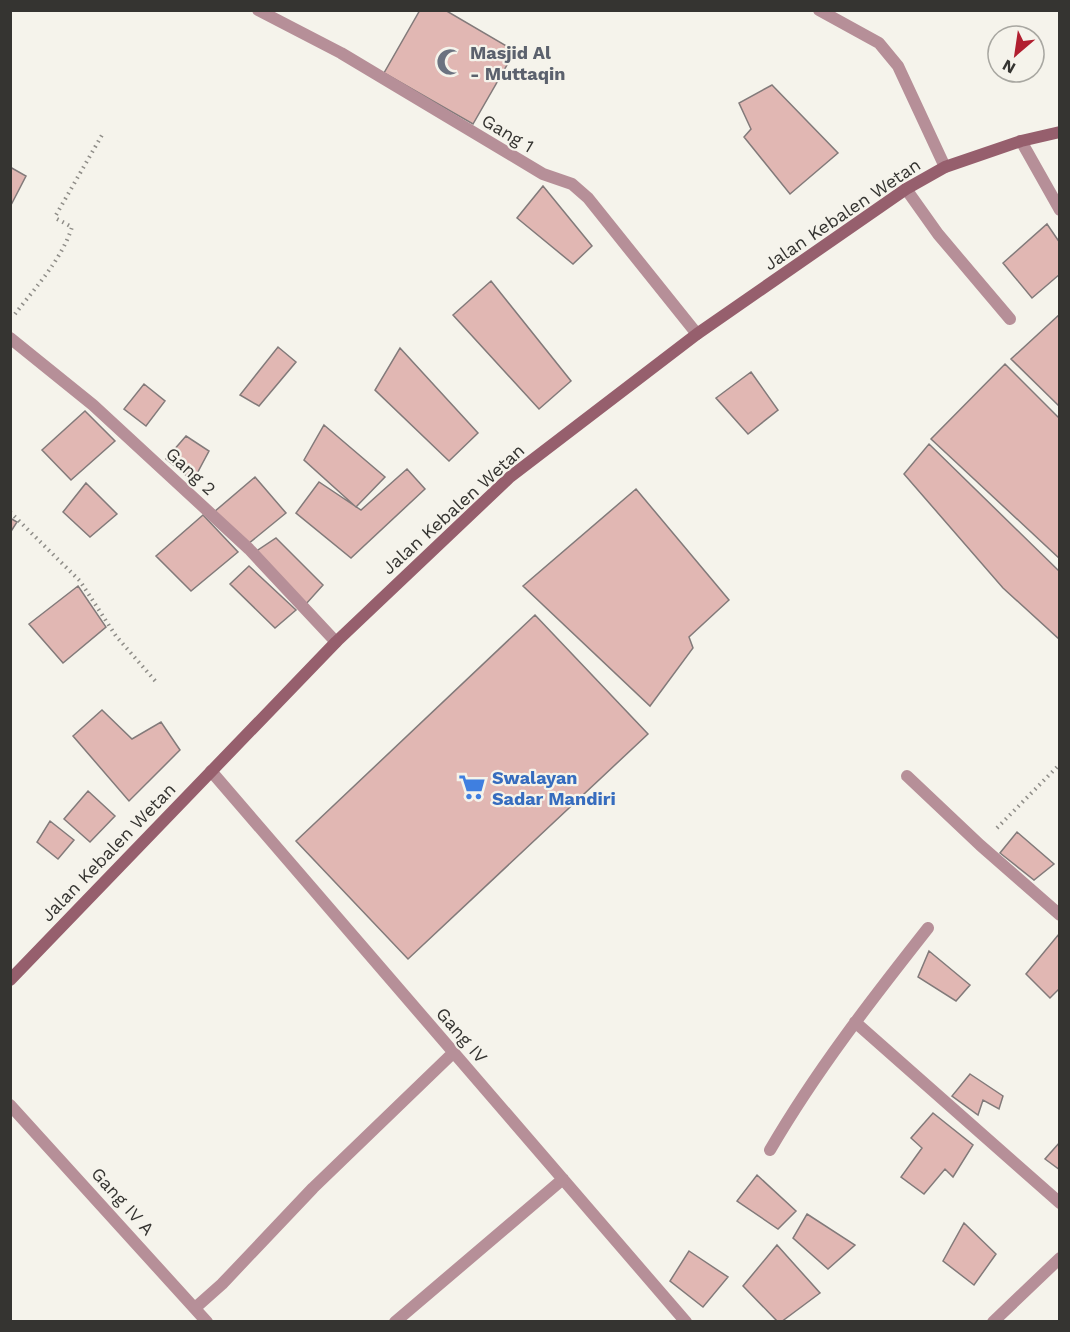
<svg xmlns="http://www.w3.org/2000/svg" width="1070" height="1332" viewBox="0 0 1070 1332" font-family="'Work Sans',sans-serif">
	<rect width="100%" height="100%" fill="#f5f3eb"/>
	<!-- building -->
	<path fill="#e1b7b3" stroke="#827a7a" stroke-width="1.5" d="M 420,10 L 445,10 L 515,51 L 473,124 L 384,73 Z
		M 772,85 L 838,153 L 790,194 L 744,137 L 751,129 L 739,103 Z
		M 10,167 L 26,176 L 10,207 Z
		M 543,186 L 592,246 L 573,264 L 517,218 Z
		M 1047,224 L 1060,243 L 1060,274 L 1032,298 L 1003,263 Z
		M 491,281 L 571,381 L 539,409 L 453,315 Z
		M 1060,314 L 1060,407 L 1011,359 Z
		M 278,347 L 296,362 L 259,406 L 240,395 Z
		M 400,348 L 478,433 L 449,461 L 375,390 Z
		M 1005,364 L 1060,419 L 1060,559 L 931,439 Z
		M 751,372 L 778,410 L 748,434 L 716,398 Z
		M 144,384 L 165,401 L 146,426 L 124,409 Z
		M 85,411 L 115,441 L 71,480 L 42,450 Z
		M 324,425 L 385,477 L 356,507 L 304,460 Z
		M 186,436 L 209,451 L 193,481 L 166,459 Z
		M 929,444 L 1060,572 L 1059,639 L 1003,588 L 904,474 Z
		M 407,469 L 425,489 L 351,558 L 296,513 L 319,482 L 361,510 Z
		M 255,477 L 286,513 L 248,544 L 214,512 Z
		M 86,483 L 117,514 L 90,537 L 63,512 Z
		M 636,489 L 729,600 L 689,637 L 693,648 L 650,706 L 523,586 Z
		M 203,515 L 238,552 L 191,591 L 156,556 Z
		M 10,518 L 17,522 L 10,533 Z
		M 276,538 L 323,585 L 306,604 L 255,552 Z
		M 249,566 L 296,610 L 275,628 L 230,584 Z
		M 78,586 L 106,627 L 63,663 L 29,624 Z
		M 535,615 L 648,734 L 408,959 L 296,841 Z
		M 102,710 L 132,739 L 161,722 L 180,750 L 129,801 L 73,736 Z
		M 88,791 L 115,816 L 90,842 L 64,819 Z
		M 50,821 L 74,840 L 58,859 L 37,842 Z
		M 1017,832 L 1054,864 L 1034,880 L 1000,853 Z
		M 1059,934 L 1060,988 L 1050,998 L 1026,974 Z
		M 929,951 L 970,985 L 956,1001 L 918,977 Z
		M 970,1074 L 1003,1096 L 999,1109 L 983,1100 L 978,1115 L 952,1096 Z
		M 933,1113 L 973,1145 L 953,1177 L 945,1169 L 924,1194 L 901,1177 L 922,1148 L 911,1138 Z
		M 1060,1142 L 1060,1170 L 1045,1159 Z
		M 757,1175 L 796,1211 L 778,1229 L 737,1201 Z
		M 807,1214 L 855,1245 L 828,1269 L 793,1238 Z
		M 964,1223 L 996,1254 L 974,1285 L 943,1261 Z
		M 777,1245 L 820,1293 L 781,1322 L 778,1322 L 743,1286 Z
		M 689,1251 L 728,1277 L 703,1307 L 670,1281 Z"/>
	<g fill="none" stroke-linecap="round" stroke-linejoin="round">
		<!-- path -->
		<path stroke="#8f8d88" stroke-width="4" stroke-dasharray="1.5 4.5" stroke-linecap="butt" d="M 15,314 C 35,288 62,259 72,227 L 57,219 L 56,215 L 102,135
			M 10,512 L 80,581 L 116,636 L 157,683
			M 997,828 L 1060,764"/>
		<!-- lane -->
		<path stroke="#b68f98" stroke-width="12" d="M 906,189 L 938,234 L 1010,319"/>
		<!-- street -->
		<path stroke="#b68f98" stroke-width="12" d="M 258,10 L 341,53 L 543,174 L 572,184 L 588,198 L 697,334
			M 819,10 L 879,43 L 898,66 L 945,167
			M 1021,141 L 1060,210
			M 10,338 L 93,405 L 249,549 L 336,642
			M 211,771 L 686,1322
			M 907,776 L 980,845 L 1060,915
			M 855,1022 L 1060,1203
			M 10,1105 L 207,1322
			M 770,1150 C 816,1071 872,999 928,928
			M 195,1308 L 222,1284 L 313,1188 L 453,1053
			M 395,1322 L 563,1179
			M 993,1322 L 1060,1258"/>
		<!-- secondary -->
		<path stroke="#965f6d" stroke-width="12" d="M 10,980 L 336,642 L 510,477 L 697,334 L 906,189 L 945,167 L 1021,141 L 1060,132"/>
	</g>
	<!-- icons -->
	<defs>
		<symbol id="mosque-bare" viewBox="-9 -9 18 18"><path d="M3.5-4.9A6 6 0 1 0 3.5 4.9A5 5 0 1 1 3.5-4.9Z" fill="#6b7280" stroke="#f5f3eb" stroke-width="2.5" paint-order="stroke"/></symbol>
		<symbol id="supermarket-bare" viewBox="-9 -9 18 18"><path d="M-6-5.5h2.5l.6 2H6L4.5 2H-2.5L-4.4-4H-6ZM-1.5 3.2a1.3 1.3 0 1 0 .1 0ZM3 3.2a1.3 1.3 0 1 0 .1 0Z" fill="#3f7fe0" stroke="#f5f3eb" stroke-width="2.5" paint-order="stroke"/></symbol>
	</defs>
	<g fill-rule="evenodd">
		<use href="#mosque-bare" x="431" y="43" width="38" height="38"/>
		<use href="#supermarket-bare" x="453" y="768" width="38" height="38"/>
	</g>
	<g text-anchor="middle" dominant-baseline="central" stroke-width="4.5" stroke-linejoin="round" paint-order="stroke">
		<!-- worship labels -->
		<g font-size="18" font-weight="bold" fill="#5b616d" stroke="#f5f3eb" text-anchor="start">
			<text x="470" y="52">Masjid Al<tspan x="470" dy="21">- Muttaqin</tspan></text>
		</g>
		<!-- street labels -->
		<g font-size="18" fill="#353431" stroke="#f5f3eb">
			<text transform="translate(508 133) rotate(31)">Gang 1</text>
			<text transform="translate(842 214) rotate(-34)">Jalan Kebalen Wetan</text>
			<text transform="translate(191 471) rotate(43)">Gang 2</text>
			<text transform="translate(453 509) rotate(-42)">Jalan Kebalen Wetan</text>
			<text transform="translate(108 852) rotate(-46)">Jalan Kebalen Wetan</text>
			<text transform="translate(462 1035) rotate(49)">Gang IV</text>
			<text transform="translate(123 1201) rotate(48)">Gang IV A</text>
		</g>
		<!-- shop labels -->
		<g font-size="18" font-weight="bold" fill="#366cbe" stroke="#f5f3eb" text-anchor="start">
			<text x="492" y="777">Swalayan<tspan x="492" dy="21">Sadar Mandiri</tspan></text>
		</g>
	</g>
	<!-- border -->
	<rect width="1070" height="1332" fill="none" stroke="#353431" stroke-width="24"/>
	<!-- north arrow -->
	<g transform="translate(1016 54) rotate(209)"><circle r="28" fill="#f5f3eb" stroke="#a8a7a1" stroke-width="1.5"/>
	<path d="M0-4.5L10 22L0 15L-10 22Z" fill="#b11f30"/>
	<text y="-9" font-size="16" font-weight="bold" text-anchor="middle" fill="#353431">N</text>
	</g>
</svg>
